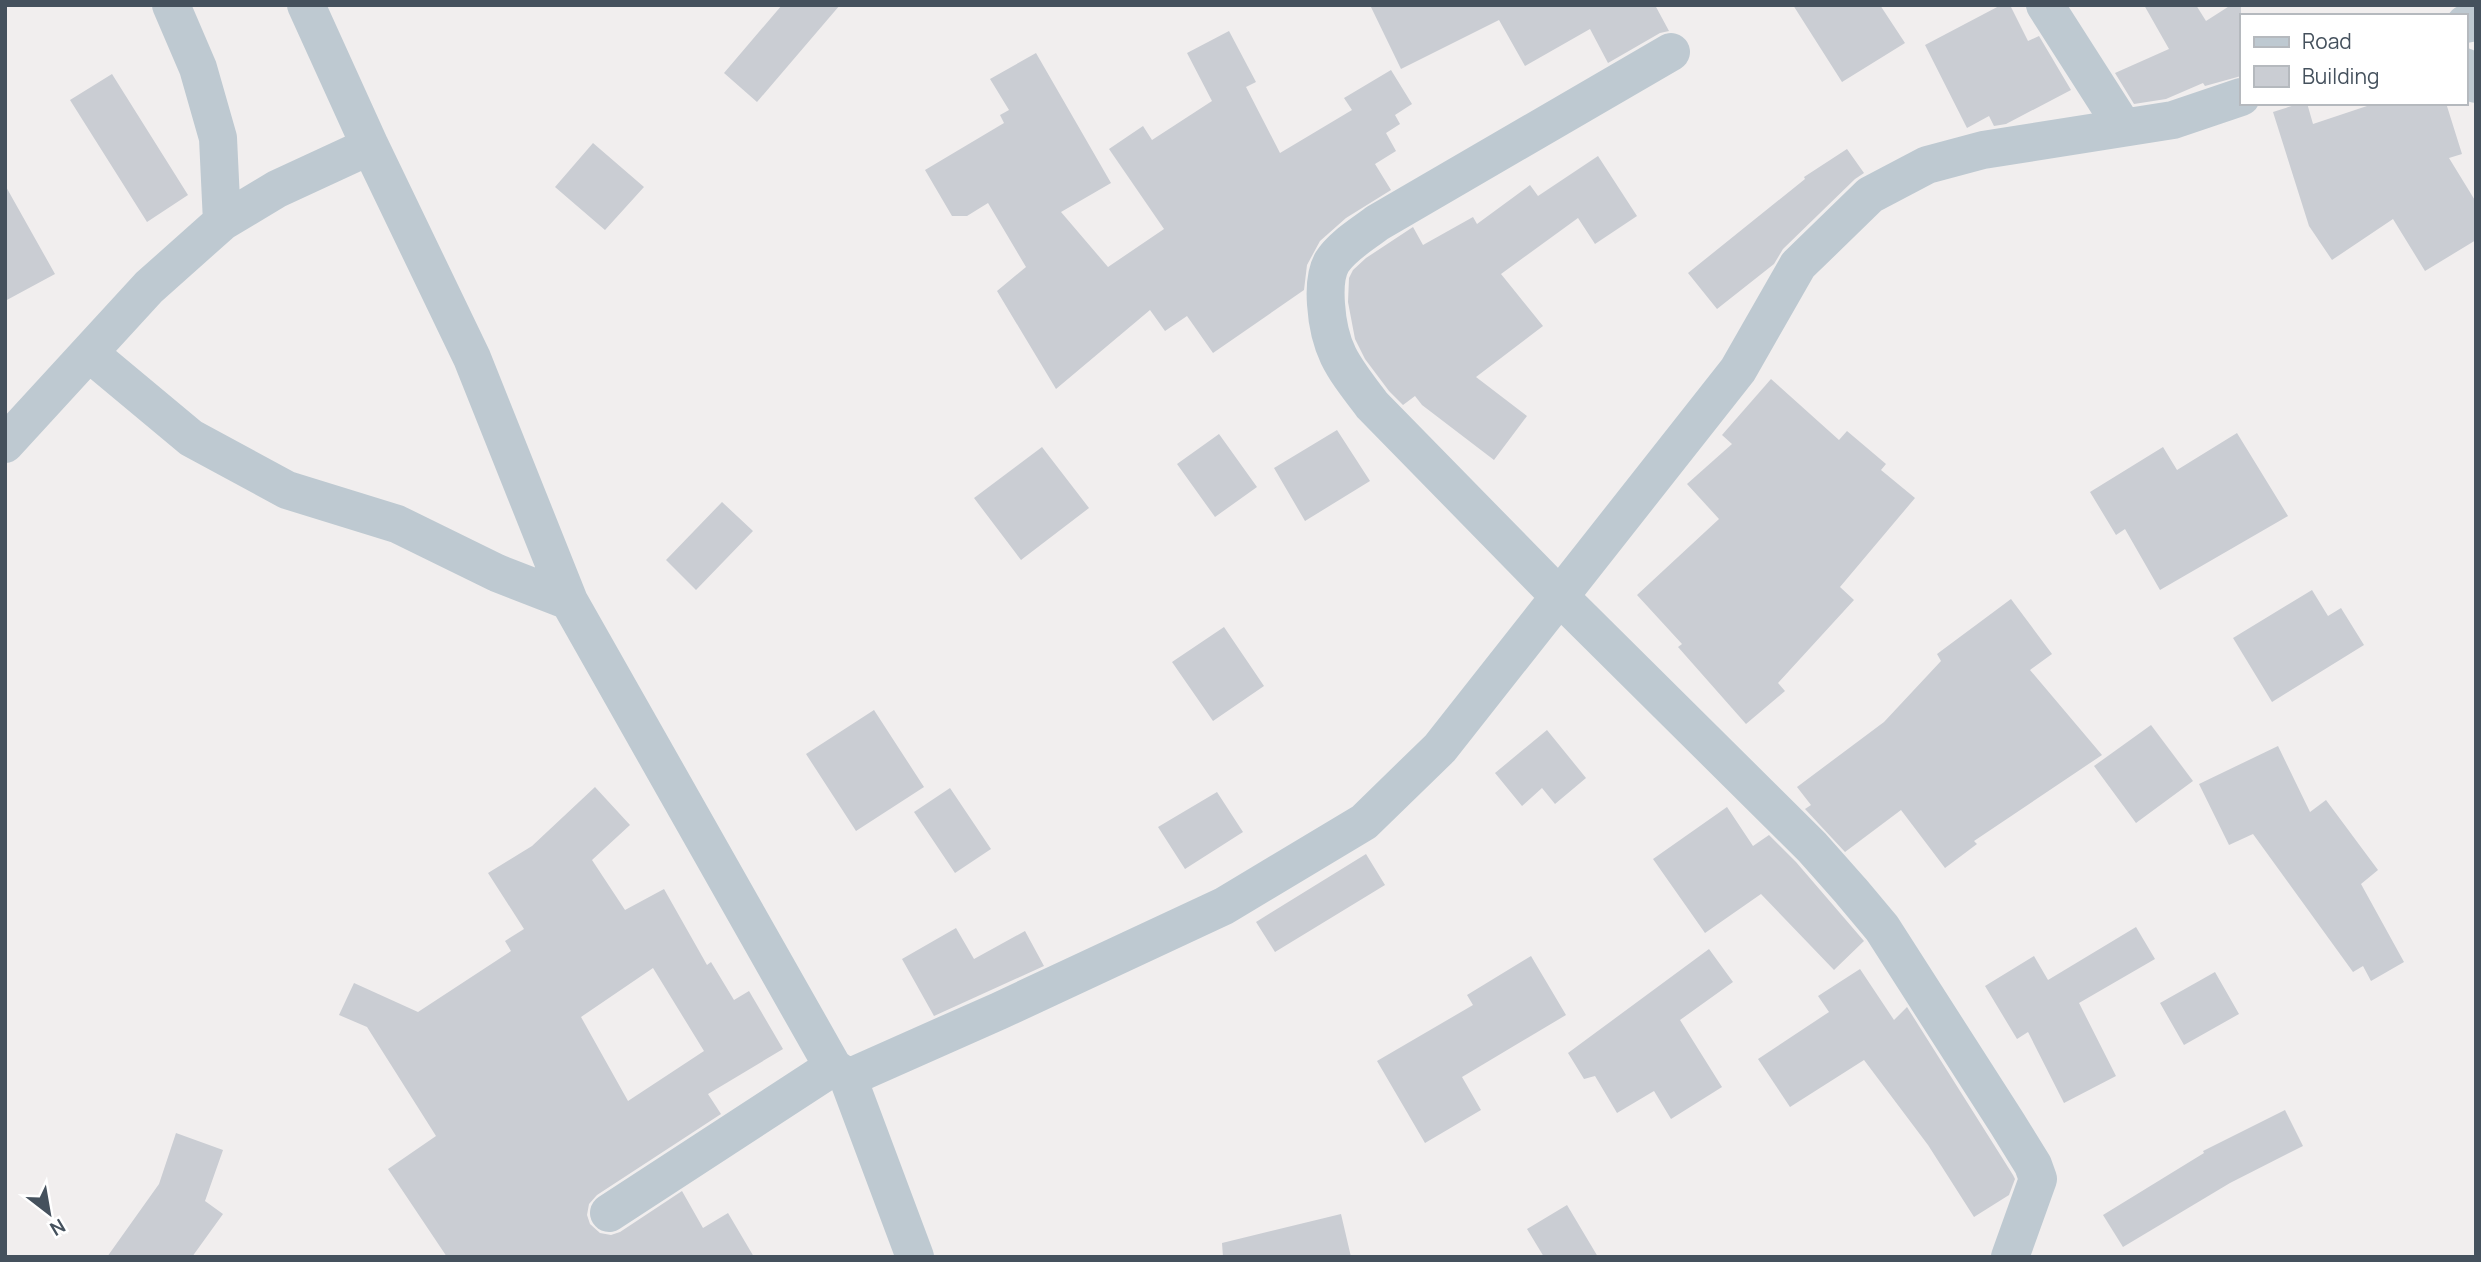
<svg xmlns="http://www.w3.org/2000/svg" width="2481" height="1262" viewBox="0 0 2481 1262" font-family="Manrope,sans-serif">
	<rect width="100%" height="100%" fill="#f1eeee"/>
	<!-- building -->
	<path fill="#cacdd3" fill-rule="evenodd" d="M 782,5 L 840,5 L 757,102 L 724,73 Z
		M 1370,5 L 1655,5 L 1669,31 L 1660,33 L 1608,63 L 1590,29 L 1525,66 L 1499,20 L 1401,69 Z
		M 1793,5 L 1880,5 L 1905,43 L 1842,82 Z
		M 2001,5 L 2010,5 L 2028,41 L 2039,36 L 2071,90 L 2006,124 L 1994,126 L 1989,116 L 1967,128 L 1925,45 Z
		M 2144,5 L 2196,5 L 2206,21 L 2231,5 L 2241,5 L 2241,76 L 2205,86 L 2203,83 L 2166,99 L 2134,104 L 2115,73 L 2169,49 Z
		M 1229,31 L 1256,82 L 1246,87 L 1280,153 L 1352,110 L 1344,98 L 1391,70 L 1412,104 L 1395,115 L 1400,124 L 1386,133 L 1396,151 L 1375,164 L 1391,190 L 1346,218 L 1320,241 L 1307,265 L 1304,290 L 1213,353 L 1187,316 L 1165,331 L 1150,310 L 1056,389 L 997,291 L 1026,267 L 988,203 L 967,216 L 952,216 L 925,170 L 1004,123 L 1000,115 L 1009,110 L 990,79 L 1036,53 L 1111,183 L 1061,212 L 1108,267 L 1164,229 L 1109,149 L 1143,126 L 1152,140 L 1212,101 L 1187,53 Z
		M 112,74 L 188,195 L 147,222 L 70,100 Z
		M 2301,103 L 2307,103 L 2313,124 L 2376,103 L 2446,103 L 2462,154 L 2449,158 L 2476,202 L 2476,240 L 2425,271 L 2393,219 L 2332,260 L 2309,226 L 2273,112 Z
		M 593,143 L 644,187 L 605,230 L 555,187 Z
		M 1847,149 L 1864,173 L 1855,179 L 1783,249 L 1774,264 L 1717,309 L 1688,273 L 1805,179 L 1804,177 Z
		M 1598,156 L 1637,216 L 1595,244 L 1578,218 L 1501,274 L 1543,326 L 1476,377 L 1527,416 L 1494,460 L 1422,405 L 1415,396 L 1403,405 L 1389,391 L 1365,359 L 1355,339 L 1348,302 L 1349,278 L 1353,270 L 1366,258 L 1413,227 L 1423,245 L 1473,217 L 1477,224 L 1530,185 L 1538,196 Z
		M 5,185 L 55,274 L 5,301 Z
		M 1771,379 L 1839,440 L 1847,431 L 1886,464 L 1881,470 L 1915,498 L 1840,587 L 1854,600 L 1778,683 L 1785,691 L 1746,724 L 1678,647 L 1682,644 L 1637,595 L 1719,519 L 1687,484 L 1732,444 L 1722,435 Z
		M 1337,430 L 1370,481 L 1305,521 L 1274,468 Z
		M 2237,433 L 2288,516 L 2160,590 L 2125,529 L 2116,535 L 2090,492 L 2163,447 L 2177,470 Z
		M 1219,434 L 1257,487 L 1215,517 L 1177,464 Z
		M 1042,447 L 1089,508 L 1021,560 L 974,498 Z
		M 722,502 L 753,531 L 696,590 L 666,560 Z
		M 2312,590 L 2328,616 L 2341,608 L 2364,645 L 2272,702 L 2233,638 Z
		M 2011,599 L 2052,654 L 2030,670 L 2102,755 L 1974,841 L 1977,844 L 1945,868 L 1901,810 L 1845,852 L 1805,809 L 1811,805 L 1797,787 L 1884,722 L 1941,661 L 1937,654 Z
		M 1224,627 L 1264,686 L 1213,721 L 1172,662 Z
		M 874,710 L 924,787 L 856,831 L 806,754 Z
		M 2151,725 L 2193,781 L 2136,823 L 2094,766 Z
		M 1547,730 L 1586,778 L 1555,804 L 1542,788 L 1522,806 L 1495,773 Z
		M 2278,746 L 2310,812 L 2326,800 L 2378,870 L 2361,884 L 2404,962 L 2371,981 L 2363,966 L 2353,972 L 2253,834 L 2229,845 L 2199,784 Z
		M 595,787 L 630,825 L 592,860 L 625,910 L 664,889 L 707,965 L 711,962 L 734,1000 L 749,991 L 783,1049 L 708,1094 L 721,1114 L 597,1195 L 589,1204 L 587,1215 L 590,1224 L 600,1233 L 611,1235 L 620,1232 L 682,1191 L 703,1228 L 728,1213 L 754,1257 L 447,1257 L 388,1169 L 436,1136 L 367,1027 L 339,1015 L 354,983 L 418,1012 L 511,951 L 505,941 L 524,929 L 488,873 L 532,846 ZM 653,968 L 704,1051 L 628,1101 L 581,1017 Z
		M 950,788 L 991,849 L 955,873 L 914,812 Z
		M 1217,792 L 1243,832 L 1185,869 L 1158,827 Z
		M 1727,807 L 1753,846 L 1769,835 L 1796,862 L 1864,941 L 1834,970 L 1761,894 L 1705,933 L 1653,859 Z
		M 1366,854 L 1385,885 L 1275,952 L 1256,922 Z
		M 2136,927 L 2155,959 L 2079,1003 L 2116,1076 L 2064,1103 L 2028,1032 L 2017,1039 L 1985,986 L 2034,956 L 2048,980 Z
		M 956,928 L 974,959 L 1025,931 L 1044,966 L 934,1016 L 902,959 Z
		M 1709,949 L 1733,982 L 1680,1020 L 1722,1087 L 1671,1119 L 1654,1091 L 1617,1113 L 1595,1076 L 1584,1079 L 1568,1053 Z
		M 1531,956 L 1566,1015 L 1462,1077 L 1481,1110 L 1425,1143 L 1377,1061 L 1473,1005 L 1467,995 Z
		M 1860,969 L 1894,1020 L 1907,1007 L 2013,1175 L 2015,1179 L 2009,1195 L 1974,1217 L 1928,1145 L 1864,1060 L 1790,1107 L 1758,1059 L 1829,1012 L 1818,996 Z
		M 2215,972 L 2239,1014 L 2184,1045 L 2160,1003 Z
		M 2285,1110 L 2303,1146 L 2230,1183 L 2123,1247 L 2103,1215 L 2204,1153 L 2203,1151 Z
		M 176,1133 L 223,1150 L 205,1201 L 223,1214 L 192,1257 L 107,1257 L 159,1184 Z
		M 1567,1205 L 1598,1257 L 1544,1257 L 1527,1229 Z
		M 1341,1214 L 1351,1257 L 1223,1257 L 1222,1243 Z"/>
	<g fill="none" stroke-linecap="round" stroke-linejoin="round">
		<!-- minor -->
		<path stroke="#bec9d1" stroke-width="38" d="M 171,5 L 198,68 L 218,138 L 222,222
			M 306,5 L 370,146 L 472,358 L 569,601 L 833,1067 L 848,1078 L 915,1257
			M 2045,5 L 2123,127
			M 2465,24 L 2476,22
			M 1671,52 L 1377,223 C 1363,234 1342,246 1332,262 C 1325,274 1325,290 1326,304 C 1329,351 1344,368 1372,405 L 1560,597 L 1812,847 L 1851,891 L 1882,928 L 2007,1123 L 2033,1165 L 2038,1179 L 2010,1257
			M 2465,67 L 2476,84
			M 89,353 L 191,438 L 287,490 L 397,524 L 497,573 L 569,601
			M 5,444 L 149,287 L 222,222 L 277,189 L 370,146
			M 848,1078 L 999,1011 L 1224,906 L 1364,822 L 1440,748 L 1738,370 L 1798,265 L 1870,195 L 1927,165 L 1983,150 L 2173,120 L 2241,97
			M 609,1213 L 833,1067"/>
	</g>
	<!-- border -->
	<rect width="2481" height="1262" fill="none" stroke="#45515d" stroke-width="14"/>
	<!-- legend -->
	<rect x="2240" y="14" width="228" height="91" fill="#ffffff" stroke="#b5b9be" stroke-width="2"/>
	<rect x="2254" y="37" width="35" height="10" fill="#bec9d1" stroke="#b5b9be" stroke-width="2"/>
	<text x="2302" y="49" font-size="21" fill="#45515d">Road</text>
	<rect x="2254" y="66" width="35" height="21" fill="#cacdd3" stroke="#b5b9be" stroke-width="2"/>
	<text x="2302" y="84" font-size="21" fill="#45515d">Building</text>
	<!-- north arrow -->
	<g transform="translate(49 1213) rotate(149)" stroke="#ffffff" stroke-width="5" paint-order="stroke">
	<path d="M0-5L12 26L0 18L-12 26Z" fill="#45515d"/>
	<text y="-10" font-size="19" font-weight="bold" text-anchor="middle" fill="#45515d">N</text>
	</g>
</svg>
